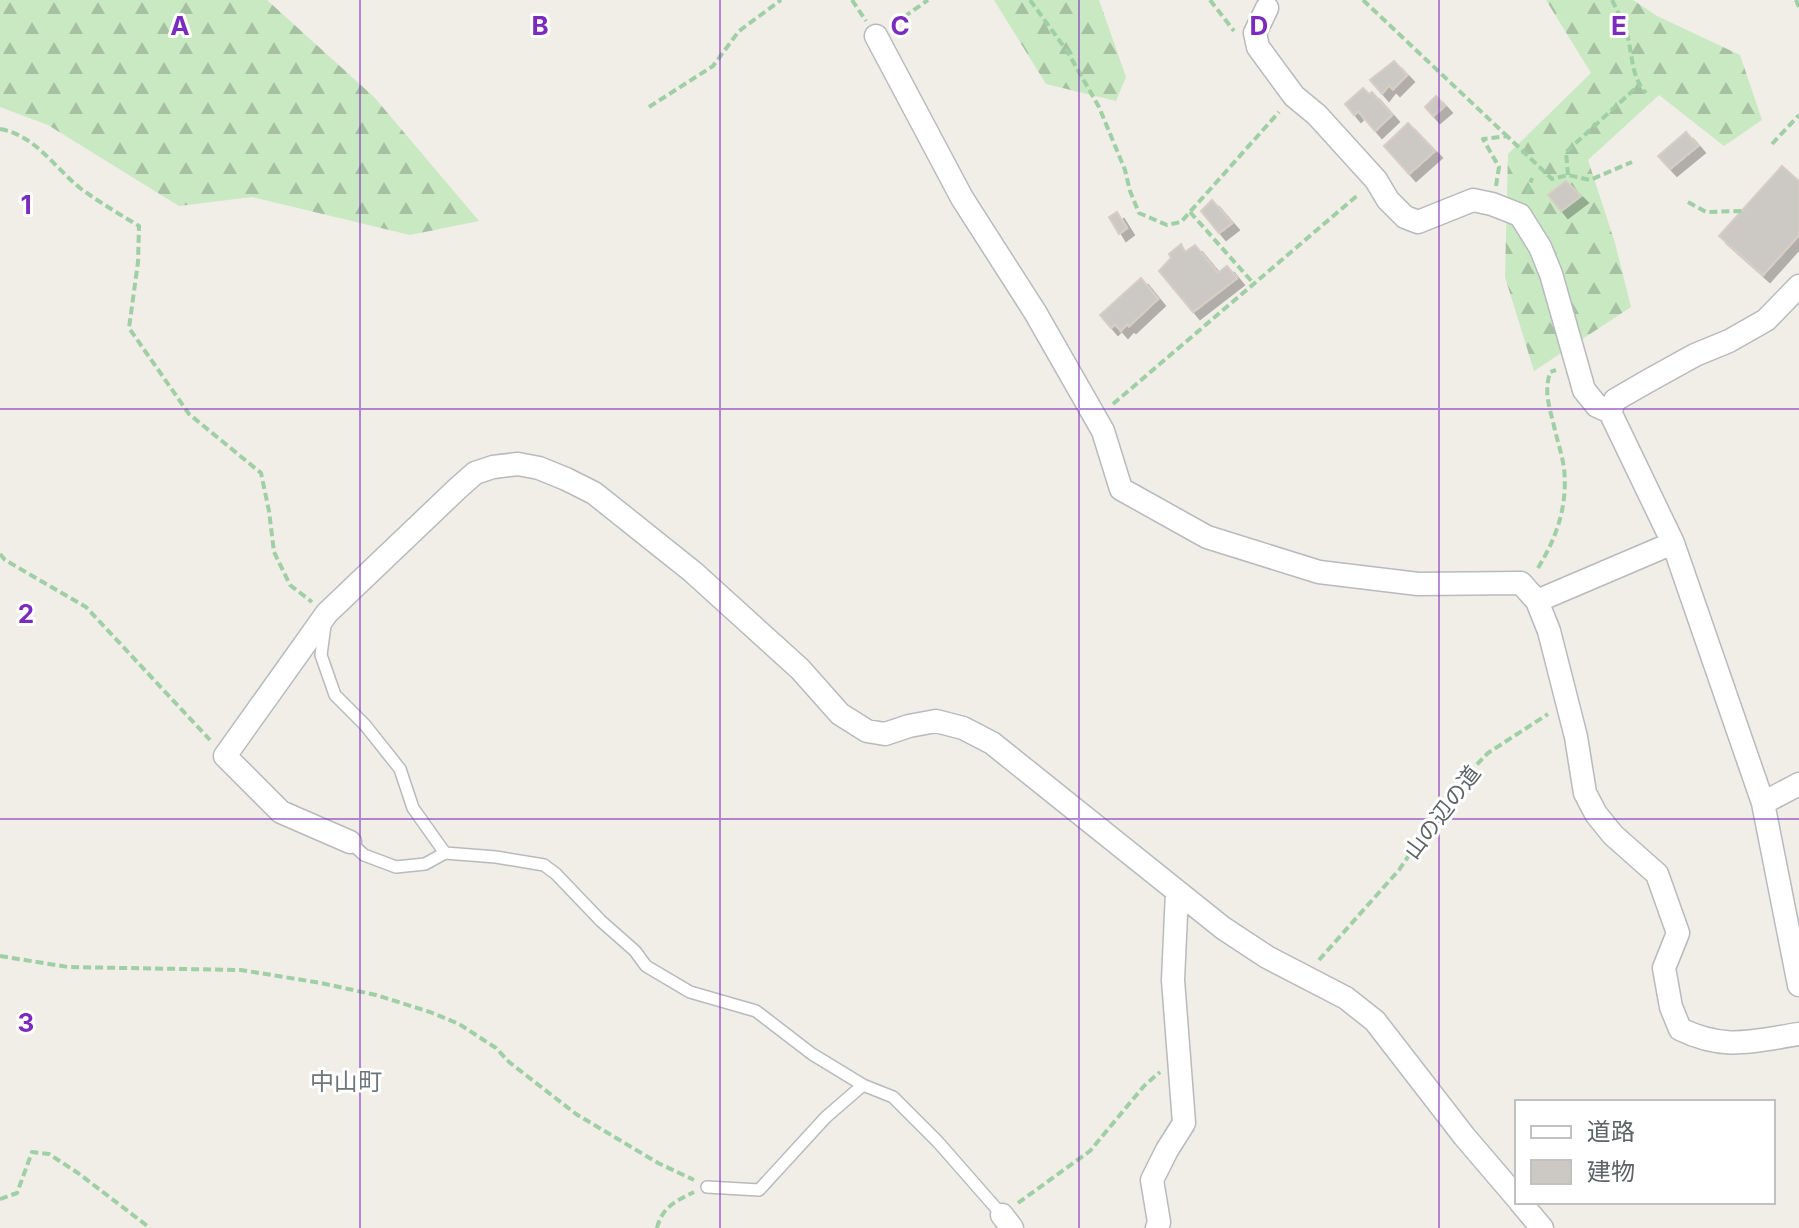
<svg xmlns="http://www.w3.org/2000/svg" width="1799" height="1228" viewBox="0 0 1799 1228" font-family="Inter,'Noto Sans JP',sans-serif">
	<defs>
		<pattern id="forest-firs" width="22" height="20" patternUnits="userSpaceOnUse" patternTransform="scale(2)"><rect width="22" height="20" fill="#c9e9c3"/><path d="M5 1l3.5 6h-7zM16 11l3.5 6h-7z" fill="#a6c0a2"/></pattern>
		<filter id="shadow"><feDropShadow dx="7" dy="7" stdDeviation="0" flood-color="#0004"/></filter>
	</defs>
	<rect width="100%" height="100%" fill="#f1ede7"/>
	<!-- forest -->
	<path fill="url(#forest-firs)" d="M 0,0 L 267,0 L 374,97 L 479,221 L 410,235 L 252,197 L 179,206 L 48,125 L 0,107 Z
		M 994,0 L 1099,0 L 1126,77 L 1116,101 L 1046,84 Z
		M 1546,0 L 1633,0 L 1657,16 L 1740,55 L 1762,120 L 1724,146 L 1659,95 L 1588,160 L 1615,243 L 1631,307 L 1534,371 L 1505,277 L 1508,154 L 1591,73 Z"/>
	<!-- building -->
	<path fill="#ccc8c3" stroke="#d6cec5" stroke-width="2" filter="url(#shadow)" d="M 1394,61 L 1407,75 L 1393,89 L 1389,85 L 1382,94 L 1370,80 Z
		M 1363,88 L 1369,94 L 1372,92 L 1392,115 L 1375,131 L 1358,111 L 1354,115 L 1345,104 Z
		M 1436,96 L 1445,106 L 1433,116 L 1425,107 Z
		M 1408,123 L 1435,151 L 1409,174 L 1384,146 Z
		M 1686,132 L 1698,146 L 1670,169 L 1658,156 Z
		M 1782,166 L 1799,181 L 1799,235 L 1763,275 L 1719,236 Z
		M 1566,181 L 1581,196 L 1561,211 L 1548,195 Z
		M 1212,200 L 1232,223 L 1219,233 L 1201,211 Z
		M 1117,212 L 1127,228 L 1119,234 L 1109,217 Z
		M 1181,244 L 1185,252 L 1195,245 L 1218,273 L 1227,266 L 1237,278 L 1193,312 L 1159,271 L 1171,258 L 1169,254 Z
		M 1141,278 L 1158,299 L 1129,326 L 1127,324 L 1121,331 L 1115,324 L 1111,328 L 1100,315 Z"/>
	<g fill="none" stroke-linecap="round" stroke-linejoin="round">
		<defs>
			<path id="service" d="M 325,625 L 321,655 L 335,695 L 365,725 L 400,769 L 413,808 L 445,853
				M 350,842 L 364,855 L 396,867 L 425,864 L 445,853 L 496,857 L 544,865 L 556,874 L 601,921 L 635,951 L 646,966 L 690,992 L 756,1011 L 812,1054 L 863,1085 L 893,1097 L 938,1142 L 1002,1215
				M 707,1187 L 759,1190 L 826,1117 L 863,1085"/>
			<path id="minor" d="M 1267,8 L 1255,33 L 1258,47 L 1294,96 L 1317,115 L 1376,180 L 1388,200 L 1405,217 L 1418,222 L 1473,200 L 1492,204 L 1520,215 L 1540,247 L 1551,274 L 1584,390 L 1597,406 L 1610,412
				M 876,36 L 962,198 L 1035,312 L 1103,431 L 1121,489 L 1207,537 L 1319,572 L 1418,584 L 1521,583 L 1537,601 L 1549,631 L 1576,737 L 1585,793 L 1596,814 L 1613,835 L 1657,874 L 1678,933 L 1664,968 L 1671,1007 L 1680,1029 C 1725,1051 1752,1041 1799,1034
				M 1799,286 L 1766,320 L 1729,341 L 1695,355 L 1648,381 L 1615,400 L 1610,412 L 1673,543 L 1763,803 L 1799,985
				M 1537,601 L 1673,543
				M 1763,803 L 1799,784
				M 350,842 L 281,812 L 225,756 L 327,613 L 457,489 L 475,473 L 493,467 L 518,464 L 539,468 L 566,479 L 594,493 L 693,572 L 800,669 L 840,714 L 867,731 L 885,734 L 909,726 L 936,721 L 963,728 L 992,743 L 1223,928 L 1267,957 L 1346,998 L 1375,1021 L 1464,1136 L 1517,1198
				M 1520,1202 L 1542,1228
				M 1002,1215 L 1012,1228
				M 1157,1228 L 1159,1222 L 1152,1180 L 1167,1150 L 1184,1123 L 1173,980 L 1177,892"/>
		</defs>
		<!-- service casing -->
		<use href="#service" stroke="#b7babe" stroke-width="14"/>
		<!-- minor casing -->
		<use href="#minor" stroke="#b7babe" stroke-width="25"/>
		<!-- path -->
		<path stroke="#9fcfa5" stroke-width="4" stroke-dasharray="8 4" stroke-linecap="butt" d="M 852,0 L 866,21
			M 1030,0 L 1067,51 L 1099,107 L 1125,170 L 1130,191 L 1139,213 L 1167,225 L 1181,222 L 1279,112
			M 1210,0 L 1234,31
			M 1363,0 L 1507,136
			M 1612,0 C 1617,10 1622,20 1626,31 C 1633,52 1630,76 1646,93
			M 1796,0 L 1799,7
			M 894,24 L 928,0
			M 649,107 L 713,66 L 739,31 L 781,0
			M 0,129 C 35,135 54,167 80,188 C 99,202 119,214 139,226 L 138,262 L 129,328 L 189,414 L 261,473 L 269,511 L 274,552 L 290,585 L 312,602
			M 1772,144 L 1799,115
			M 1568,175 L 1566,152 L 1639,85
			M 1496,186 L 1499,167 L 1483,139 L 1507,136 L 1552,179 L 1568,175 L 1590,180 L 1632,162
			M 1527,194 L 1532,178
			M 1688,202 L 1706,212 L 1742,211
			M 1190,212 L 1254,284
			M 1113,404 L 1359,194
			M 0,554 L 5,560 L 86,607 L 210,740
			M 1538,568 C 1557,537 1568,505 1564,468 C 1562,454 1557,440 1554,426 C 1549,405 1544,393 1550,372 L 1556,370
			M 0,956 L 68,967 L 241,970 L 321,983 L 376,995 L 430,1012 L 459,1024 L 496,1048 L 509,1062 L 576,1114 L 658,1163 L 694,1180
			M 1319,960 L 1399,870 L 1456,786 L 1488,753 L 1548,714
			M 0,1199 L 17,1193 L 32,1152 L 49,1154 L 78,1173 L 150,1228
			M 1018,1203 L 1090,1151 L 1144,1086 L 1160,1072
			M 657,1228 C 662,1207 676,1201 694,1192"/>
		<!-- service -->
		<use href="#service" stroke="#fff" stroke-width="11"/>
		<!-- minor -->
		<use href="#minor" stroke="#fff" stroke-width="22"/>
	</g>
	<!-- grid -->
	<path fill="none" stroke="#7b2cbf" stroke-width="2" stroke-opacity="0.55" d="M 360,0 L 360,1228M 720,0 L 720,1228M 1079,0 L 1079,1228M 1439,0 L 1439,1228M 0,409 L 1799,409M 0,819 L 1799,819"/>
	<g text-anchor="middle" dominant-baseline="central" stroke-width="6" stroke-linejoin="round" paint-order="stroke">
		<!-- street labels -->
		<g font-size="22" fill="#5e6468" stroke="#fff">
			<text transform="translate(1442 812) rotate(-53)">山の辺の道</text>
		</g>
		<!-- neighbourhood labels -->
		<g font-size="24" fill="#6f767a" stroke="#fff">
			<text x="346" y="1081">中山町</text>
		</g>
	</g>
	<g font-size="26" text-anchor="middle" font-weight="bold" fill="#7b2cbf" stroke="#fff" stroke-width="6" stroke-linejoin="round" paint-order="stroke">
		<text x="180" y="35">A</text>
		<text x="540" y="35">B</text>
		<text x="900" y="35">C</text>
		<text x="1259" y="35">D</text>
		<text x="1619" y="35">E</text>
		<text x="26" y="214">1</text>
		<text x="26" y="623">2</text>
		<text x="26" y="1032">3</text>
	</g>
	<!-- legend -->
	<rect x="1515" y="1100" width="260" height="104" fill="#ffffff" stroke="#bfc1c3" stroke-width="2"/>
	<rect x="1531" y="1126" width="40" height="12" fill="#ffffff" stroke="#bfc1c3" stroke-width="2"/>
	<text x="1587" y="1140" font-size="24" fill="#5e6468">道路</text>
	<rect x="1531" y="1160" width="40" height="24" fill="#ccc8c3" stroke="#bfc1c3" stroke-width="2"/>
	<text x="1587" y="1180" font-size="24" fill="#5e6468">建物</text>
</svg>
